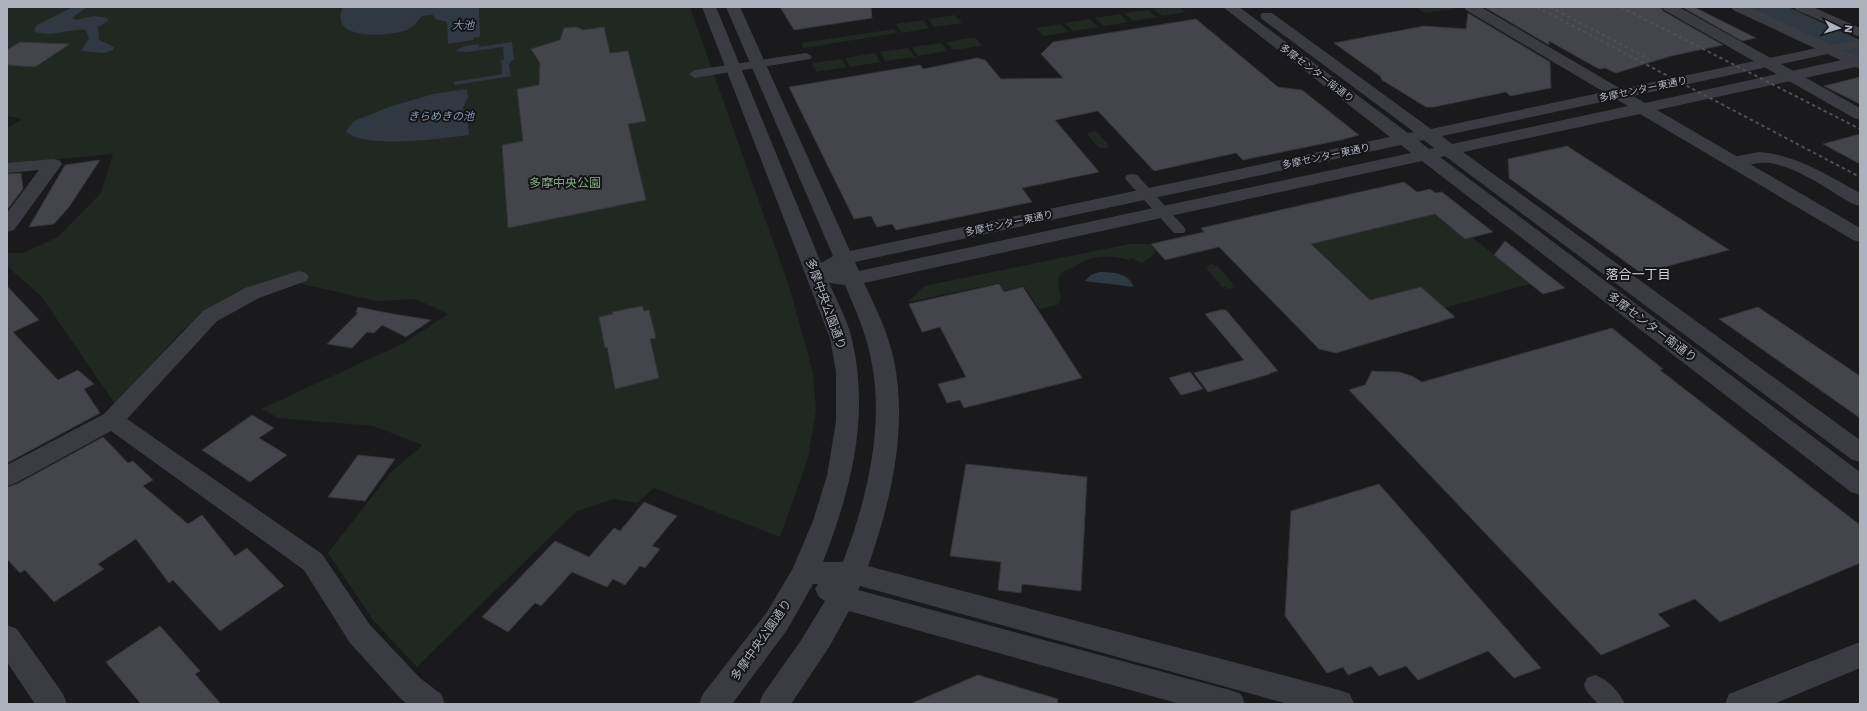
<svg xmlns="http://www.w3.org/2000/svg" width="1867" height="711" viewBox="0 0 1867 711" font-family="'Work Sans','Noto Sans JP',sans-serif">
	<rect width="100%" height="100%" fill="#1a1a1d"/>
	<!-- green -->
	<path fill="#202821" d="M 7,7 L 690,7 L 790,289 L 813,373 L 816,410 L 808,458 L 780,537 L 654,488 L 637,503 L 613,499 L 577,511 L 417,667 L 374,621 L 328,553 L 393,470 L 423,445 L 373,426 L 279,418 L 261,409 L 404,343 L 448,314 L 416,299 L 376,301 L 281,279 L 210,308 L 184,329 L 115,404 L 41,296 L 7,266 L 7,253 L 23,253 L 58,237 L 101,193 L 113,154 L 7,164 L 7,128 L 22,119 L 7,116 Z
		M 1164,7 L 1180,7 L 1186,12 L 1162,16 L 1153,9 Z
		M 1415,7 L 1452,7 L 1455,9 L 1425,13 Z
		M 1148,10 L 1157,17 L 1133,21 L 1124,13 Z
		M 1120,14 L 1128,22 L 1104,26 L 1095,18 Z
		M 955,15 L 962,23 L 934,27 L 928,19 Z
		M 1090,19 L 1098,27 L 1073,31 L 1065,23 Z
		M 923,20 L 929,28 L 902,33 L 896,24 Z
		M 1061,24 L 1069,32 L 1043,36 L 1036,28 Z
		M 894,29 L 897,33 L 804,48 L 801,43 Z
		M 975,37 L 982,46 L 953,50 L 946,42 Z
		M 941,43 L 947,51 L 918,56 L 912,47 Z
		M 908,48 L 915,57 L 885,61 L 880,52 Z
		M 875,53 L 880,62 L 850,67 L 845,58 Z
		M 841,59 L 847,67 L 816,72 L 812,63 Z
		M 1094,131 L 1097,132 L 1110,146 L 1107,146 L 1108,148 L 1099,148 L 1087,134 Z
		M 1435,214 L 1465,239 L 1472,237 L 1530,284 L 1444,308 L 1370,300 L 1311,244 Z
		M 1129,244 L 1150,244 L 1156,251 L 1151,257 L 1142,263 L 1131,258 L 1128,260 C 1112,255 1097,255 1082,262 C 1079,263 1077,266 1074,267 C 1068,270 1062,270 1059,277 C 1057,285 1060,292 1061,299 L 1057,305 L 1039,309 L 1024,286 L 1004,291 L 999,283 L 908,302 L 924,286 Z
		M 1213,264 L 1215,266 L 1218,266 L 1234,285 L 1231,285 L 1234,288 L 1228,289 L 1226,287 L 1222,287 L 1206,268 L 1209,268 L 1208,265 Z"/>
	<!-- water -->
	<path fill="#303941" d="M 73,7 L 87,7 L 72,18 L 76,20 L 94,16 L 107,18 L 109,20 L 98,27 L 99,40 L 114,47 L 113,50 L 104,53 L 81,51 L 89,38 L 86,30 C 68,28 51,39 34,31 L 37,25 Z
		M 343,7 L 488,7 L 479,8 L 480,37 L 473,38 L 473,40 L 448,44 L 447,22 L 436,19 L 433,15 L 422,16 C 418,21 414,26 409,29 C 391,37 327,42 343,7 Z
		M 512,42 L 514,60 L 511,61 L 509,65 L 511,76 L 455,85 L 454,82 L 502,74 L 501,60 L 504,60 L 503,47 L 467,52 L 455,51 C 462,46 470,45 479,44 L 479,47 Z
		M 467,89 L 468,97 L 463,108 L 464,116 L 468,123 L 469,135 C 445,138 361,150 346,131 L 354,121 L 389,107 L 433,94 Z
		M 1099,272 C 1114,272 1128,273 1134,287 L 1085,281 L 1091,275 Z"/>
	<g fill="none" stroke-linecap="round" stroke-linejoin="round">
		<!-- river -->
		<path fill="#303941" fill-rule="evenodd" d="M 1751,7 L 1788,7 L 1860,40 L 1860,60 L 1849,57 L 1755,13 Z"/>
	</g>
	<!-- building -->
	<path fill="#44454a" stroke="#343439" d="M 780,7 L 871,7 L 872,18 L 794,30 Z
		M 1484,7 L 1661,7 L 1663,11 L 1723,45 L 1671,56 L 1616,73 L 1605,68 L 1599,69 L 1549,41 L 1549,45 Z
		M 1682,7 L 1694,7 L 1756,38 L 1742,41 Z
		M 1468,13 L 1550,62 L 1551,88 L 1510,96 L 1506,92 L 1434,107 L 1426,107 L 1382,80 L 1380,76 L 1334,43 L 1424,26 L 1466,29 Z
		M 1196,19 L 1278,87 L 1302,90 L 1359,135 L 1341,140 L 1243,160 L 1236,153 L 1154,171 L 1098,111 L 1055,120 L 1099,172 L 1022,188 L 1032,202 L 896,230 L 892,224 L 877,227 L 871,216 L 854,219 L 789,87 L 920,65 L 923,69 L 977,58 L 985,60 L 1001,79 L 1063,78 L 1041,54 L 1053,42 Z
		M 577,27 L 583,30 L 604,27 L 610,53 L 628,51 L 646,121 L 628,124 L 646,200 L 508,228 L 502,145 L 523,141 L 517,89 L 539,85 L 540,63 L 531,49 L 560,40 L 564,28 Z
		M 20,42 L 70,44 L 35,67 L 7,65 L 7,50 Z
		M 1860,77 L 1860,104 L 1824,86 Z
		M 1860,134 L 1860,164 L 1823,144 Z
		M 1567,146 L 1729,250 L 1641,273 L 1509,178 L 1508,159 Z
		M 100,160 L 69,207 L 54,224 L 29,227 L 65,165 Z
		M 21,173 L 23,189 L 7,210 L 7,174 Z
		M 1404,182 L 1417,192 L 1430,189 L 1435,193 L 1442,192 L 1493,232 L 1465,239 L 1435,214 L 1311,244 L 1370,300 L 1421,287 L 1455,317 L 1336,353 L 1319,349 L 1219,247 L 1165,260 L 1151,244 L 1204,232 L 1201,228 Z
		M 1505,241 L 1565,288 L 1543,294 L 1494,255 Z
		M 999,284 L 1004,292 L 1023,287 L 1082,378 L 964,408 L 960,400 L 947,403 L 938,384 L 966,377 L 940,327 L 922,332 L 909,304 Z
		M 7,286 L 39,320 L 13,332 L 58,380 L 78,370 L 94,384 L 84,389 L 100,413 L 7,463 Z
		M 642,306 L 644,311 L 649,310 L 656,338 L 650,339 L 659,378 L 615,389 L 607,347 L 605,348 L 599,317 L 613,314 L 612,312 Z
		M 358,307 L 393,314 L 431,320 L 406,337 L 382,325 L 374,333 L 367,332 L 352,348 L 327,344 L 358,313 L 356,312 Z
		M 1758,307 L 1860,376 L 1860,418 L 1719,319 Z
		M 1220,310 L 1226,310 L 1278,371 L 1270,373 L 1270,374 L 1208,392 L 1194,373 L 1244,360 L 1205,314 Z
		M 1612,328 L 1663,369 L 1660,370 L 1860,525 L 1860,563 L 1720,622 L 1695,599 L 1658,614 L 1670,626 L 1601,655 L 1349,390 L 1365,385 L 1372,371 L 1399,372 L 1412,376 L 1422,382 Z
		M 1190,372 L 1203,389 L 1181,395 L 1169,378 Z
		M 252,415 L 274,428 L 259,438 L 287,455 L 250,482 L 202,450 Z
		M 103,437 L 128,463 L 133,461 L 153,480 L 143,486 L 188,524 L 202,515 L 235,556 L 247,548 L 284,586 L 220,631 L 173,580 L 169,583 L 136,539 L 98,564 L 104,569 L 54,602 L 25,570 L 20,573 L 7,559 L 7,487 L 17,484 Z
		M 358,455 L 395,459 L 365,501 L 328,497 Z
		M 966,464 L 1087,477 L 1081,591 L 1022,584 L 1021,593 L 998,590 L 1001,562 L 950,556 Z
		M 1379,484 L 1541,668 L 1514,678 L 1488,651 L 1418,680 L 1406,666 L 1379,676 L 1371,666 L 1348,675 L 1343,667 L 1327,673 L 1285,616 L 1291,511 Z
		M 644,502 L 677,516 L 652,546 L 660,549 L 645,568 L 640,566 L 625,585 L 613,579 L 607,587 L 572,572 L 541,606 L 535,603 L 508,632 L 482,617 L 555,541 L 589,557 L 614,528 L 620,531 Z
		M 160,626 L 200,671 L 195,674 L 221,704 L 141,704 L 106,662 Z
		M 978,675 L 1058,699 L 1057,704 L 910,704 Z"/>
	<g fill="none" stroke-linecap="round" stroke-linejoin="round">
		<!-- pedestrian -->
		<path fill="#3b3c42" fill-rule="evenodd" d="M 806,53 L 810,55 L 812,57 L 810,59 L 695,78 L 689,74 L 695,70 Z
			M 1132,174 L 1137,175 L 1184,227 L 1186,230 L 1184,233 L 1174,233 L 1127,181 L 1125,178 L 1127,175 Z
			M 1595,675 C 1608,679 1619,692 1625,704 L 1598,704 L 1587,692 L 1584,685 L 1587,678 Z"/>
		<!-- minor -->
		<path fill="#3b3c42" fill-rule="evenodd" d="M 1662,7 L 1679,7 L 1860,108 L 1860,120 L 1854,118 L 1664,10 Z
			M 1731,7 L 1749,7 L 1860,58 L 1860,69 L 1733,10 Z
			M 1794,7 L 1813,7 L 1860,28 L 1860,37 L 1796,10 Z
			M 1759,152 C 1797,155 1827,175 1860,193 L 1860,206 L 1853,204 C 1828,190 1800,168 1770,163 C 1755,161 1741,169 1728,166 L 1725,162 L 1728,158 Z
			M 53,159 L 59,160 L 62,164 L 14,230 L 7,232 L 7,213 L 39,170 L 7,173 L 7,163 Z
			M 299,271 L 306,273 L 309,277 L 306,281 L 259,298 L 217,321 L 127,419 L 322,554 L 370,625 L 420,678 L 441,694 L 445,704 L 407,704 L 400,698 L 350,643 L 304,570 L 111,431 L 16,483 L 7,486 L 7,465 L 104,414 L 203,311 L 245,288 Z"/>
		<!-- tertiary -->
		<path fill="#3b3c42" fill-rule="evenodd" d="M 702,7 L 716,7 L 821,263 L 833,256 L 726,7 L 740,7 L 850,251 L 1390,137 L 1223,7 L 1239,7 L 1408,133 L 1414,132 L 1262,19 L 1260,16 L 1262,13 L 1272,13 L 1431,129 L 1604,92 L 1466,10 L 1464,7 L 1481,7 L 1621,89 L 1860,39 L 1860,47 L 1633,96 L 1645,103 L 1860,56 L 1860,66 L 1657,110 L 1860,228 L 1860,242 L 1853,240 L 1640,114 L 1463,152 L 1860,440 L 1860,462 L 1851,459 L 1445,156 L 1440,157 L 1860,472 L 1860,495 L 1851,492 L 1422,161 L 864,283 C 876,308 888,333 894,360 C 908,428 891,502 868,566 L 1339,690 L 1350,694 L 1354,704 L 1288,704 L 860,586 L 858,590 L 1230,690 L 1241,694 L 1245,704 L 1180,704 L 849,611 L 829,647 L 791,704 L 759,704 L 763,694 L 800,642 L 825,601 L 819,597 L 815,589 L 818,584 L 813,584 L 787,630 L 732,704 L 699,704 L 703,694 L 767,612 L 793,568 L 813,521 L 827,476 L 836,421 L 836,372 L 830,338 ZM 1616,99 L 1628,106 L 1452,144 L 1442,136 ZM 1424,140 L 1434,148 L 1429,149 L 1419,141 ZM 1401,145 L 1411,153 L 859,271 L 855,262 ZM 829,283 L 845,285 C 855,309 866,333 871,359 C 885,426 867,499 843,562 L 823,562 C 851,489 870,417 852,340 C 848,321 837,301 829,283 Z
			M 7,625 L 17,629 L 63,694 L 67,704 L 35,704 L 7,662 Z
			M 1860,642 L 1860,668 L 1774,704 L 1725,704 L 1729,694 Z"/>
		<!-- rail -->
		<path stroke="#4e5057" stroke-width="2" stroke-dasharray="3.5 3" stroke-linecap="butt" d="M 1537,7 L 1860,177
			M 1550,7 L 1649,59
			M 1621,7 L 1860,129"/>
	</g>
	<g text-anchor="middle" dominant-baseline="central" stroke-width="4" stroke-linejoin="round" paint-order="stroke">
		<!-- far-street labels -->
		<g font-size="10" fill="#adb1bc" stroke="#151518">
			<text transform="translate(1317 73) rotate(37)">多摩センター南通り</text>
			<text transform="translate(1643 89) rotate(-12)">多摩センター東通り</text>
			<text transform="translate(1326 156) rotate(-12)">多摩センター東通り</text>
			<text transform="translate(1009 223) rotate(-12)">多摩センター東通り</text>
		</g>
		<!-- far-water labels -->
		<g font-size="11" font-style="italic" fill="#849eb7" stroke="#151518">
			<text x="463" y="25">大池</text>
			<text x="441" y="116">きらめきの池</text>
		</g>
		<!-- park labels -->
		<g font-size="12" fill="#84a786" stroke="#151518">
			<text x="565" y="183">多摩中央公園</text>
		</g>
		<!-- street labels -->
		<g font-size="12" fill="#adb1bc" stroke="#151518">
			<text transform="translate(826 304) rotate(70)">多摩中央公園通り</text>
			<text transform="translate(1652 327) rotate(37)">多摩センター南通り</text>
			<text transform="translate(761 640) rotate(-55)">多摩中央公園通り</text>
		</g>
		<!-- neighbourhood labels -->
		<g font-size="13" fill="#ced0d8" stroke="#151518">
			<text x="1638" y="274">落合一丁目</text>
		</g>
	</g>
	<!-- border -->
	<rect width="1867" height="711" fill="none" stroke="#adb1bc" stroke-width="16"/>
	<!-- north arrow -->
	<g transform="translate(1839 28) rotate(95)" stroke="#151518" stroke-width="3" paint-order="stroke">
	<path d="M0-3L7 15L0 10L-7 15Z" fill="#adb1bc"/>
	<text y="-6" font-size="11" font-weight="bold" text-anchor="middle" fill="#adb1bc">N</text>
	</g>
</svg>
